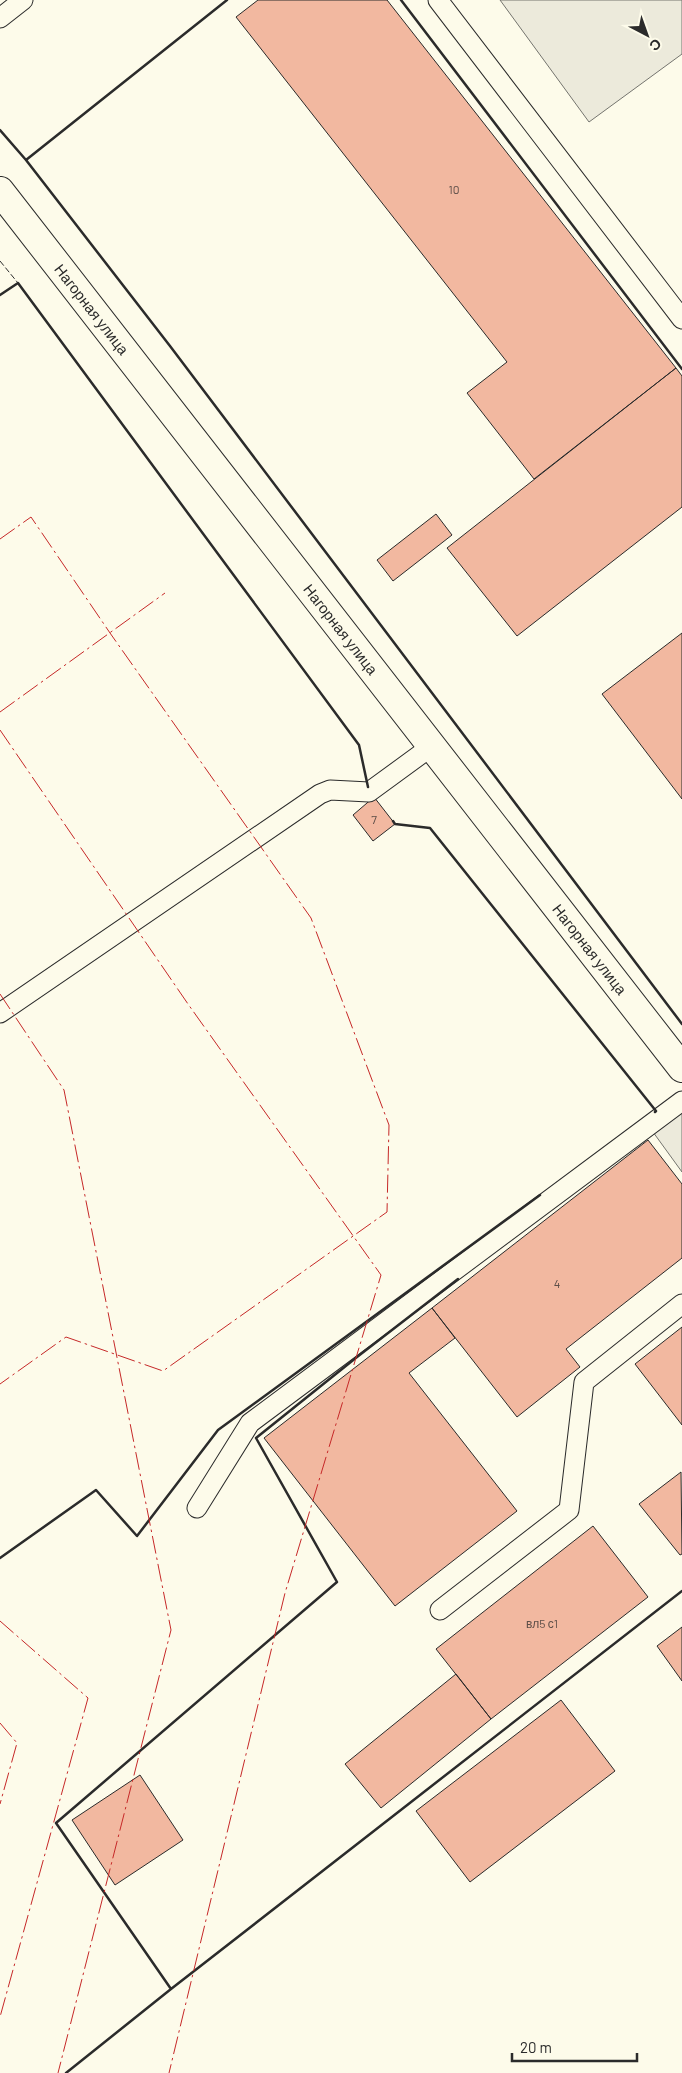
<svg xmlns="http://www.w3.org/2000/svg" width="682" height="2073" viewBox="0 0 682 2073" font-family="Barlow,sans-serif">
	<rect width="100%" height="100%" fill="#fdfbea"/>
	<!-- parking -->
	<path fill="#eceadb" stroke="#74746e" d="M 500,0 L 682,0 L 682,54 L 589,122 Z
		M 682,1111 L 682,1172 L 653,1132 Z"/>
	<!-- building -->
	<path fill="#f2b8a0" stroke="#2b2b2b" d="M 258,0 L 387,0 L 676,368 L 534,479 L 467,393 L 507,362 L 236,17 Z
		M 676,368 L 682,376 L 682,507 L 517,636 L 447,548 Z
		M 436,514 L 452,535 L 393,581 L 377,560 Z
		M 682,633 L 682,799 L 602,694 Z
		M 374,797 L 395,824 L 373,841 L 353,815 Z
		M 648,1140 L 682,1184 L 682,1258 L 566,1349 L 580,1367 L 517,1417 L 432,1308 Z
		M 432,1308 L 455,1338 L 409,1373 L 517,1511 L 395,1606 L 264,1438 Z
		M 682,1327 L 682,1425 L 635,1364 Z
		M 681,1472 L 682,1554 L 680,1555 L 639,1504 Z
		M 593,1526 L 648,1597 L 491,1719 L 436,1649 Z
		M 682,1627 L 682,1681 L 657,1646 Z
		M 456,1674 L 491,1719 L 381,1808 L 345,1764 Z
		M 561,1700 L 615,1771 L 470,1882 L 416,1811 Z
		M 140,1775 L 183,1840 L 115,1885 L 72,1820 Z"/>
	<g fill="none" stroke-linecap="round" stroke-linejoin="round">
		<defs>
			<path id="service" d="M 438,0 L 682,319
				M 0,18 L 23,0
				M 0,1013 L 320,794 L 330,790 L 369,792 L 432,746
				M 197,1508 L 250,1423 L 682,1101
				M 440,1610 L 569,1510 L 584,1382 L 682,1304"/>
			<path id="minor" d="M 0,191 L 682,1068"/>
		</defs>
		<!-- service casing -->
		<use href="#service" stroke="#2b2b2b" stroke-width="21"/>
		<!-- minor casing -->
		<use href="#minor" stroke="#2b2b2b" stroke-width="30"/>
		<!-- service -->
		<use href="#service" stroke="#fdfbea" stroke-width="19"/>
		<!-- minor -->
		<use href="#minor" stroke="#fdfbea" stroke-width="28"/>
		<!-- fence -->
		<path stroke="#2b2b2b" stroke-width="1" stroke-dasharray="6 2.5" stroke-linecap="butt" d="M 0,261 L 18,283"/>
		<!-- wall -->
		<path stroke="#2b2b2b" stroke-width="2.5" d="M 401,0 L 682,369
			M 0,130 L 26,160 L 170,346 L 682,1024
			M 26,160 L 227,0
			M 0,295 L 18,283 L 359,745 L 368,787
			M 393,821 L 395,824 L 430,828 L 656,1111 L 655,1112
			M 0,1558 L 96,1490 L 137,1536 L 218,1430 L 540,1195
			M 171,1989 L 56,1823 L 337,1582 L 256,1438 L 357,1357 L 458,1279
			M 66,2073 L 171,1989 L 682,1591"/>
		<!-- power -->
		<path stroke="#c62828" stroke-width="1" stroke-dasharray="18 4 2.5 4" stroke-linecap="butt" d="M 0,539 L 31,517 L 110,633 L 311,918 L 389,1125 L 387,1212 L 163,1371 L 66,1337 L 0,1384
			M 0,712 L 165,593
			M 0,730 L 188,1004 L 381,1275 L 285,1593 L 169,2073
			M 0,994 L 64,1090 L 171,1630 L 58,2073
			M 0,1621 L 88,1698 L 0,2017
			M 0,1723 L 17,1743 L 0,1804"/>
	</g>
	<g text-anchor="middle" dominant-baseline="central" stroke-width="4" stroke-linejoin="round" paint-order="stroke">
		<!-- number labels -->
		<g font-size="12" fill="#5d4e48">
			<text x="454" y="189">10</text>
			<text x="374" y="819">7</text>
			<text x="557" y="1283">4</text>
			<text x="542" y="1623">вл5 с1</text>
		</g>
		<!-- street labels -->
		<g font-size="15" fill="#2b2b2b" stroke="#fdfbea">
			<text transform="translate(92 309) rotate(52)">Нагорная улица</text>
			<text transform="translate(341 629) rotate(52)">Нагорная улица</text>
			<text transform="translate(590 949) rotate(52)">Нагорная улица</text>
		</g>
	</g>
	<!-- north arrow -->
	<g transform="translate(647 35) rotate(139)" stroke="#fdfbea" stroke-width="4" paint-order="stroke">
	<path d="M0-4L9 19L0 12L-9 19Z" fill="#2b2b2b"/>
	<text y="-8" font-size="14" font-weight="bold" text-anchor="middle" fill="#2b2b2b">С</text>
	</g>
	<!-- scale -->
	<path d="M512 2053v8h125v-8" fill="none" stroke="#2b2b2b" stroke-width="2.5"/>
	<text x="520" y="2053" font-size="15" fill="#2b2b2b" stroke="#fdfbea" stroke-width="4" paint-order="stroke">20 m</text>
</svg>
